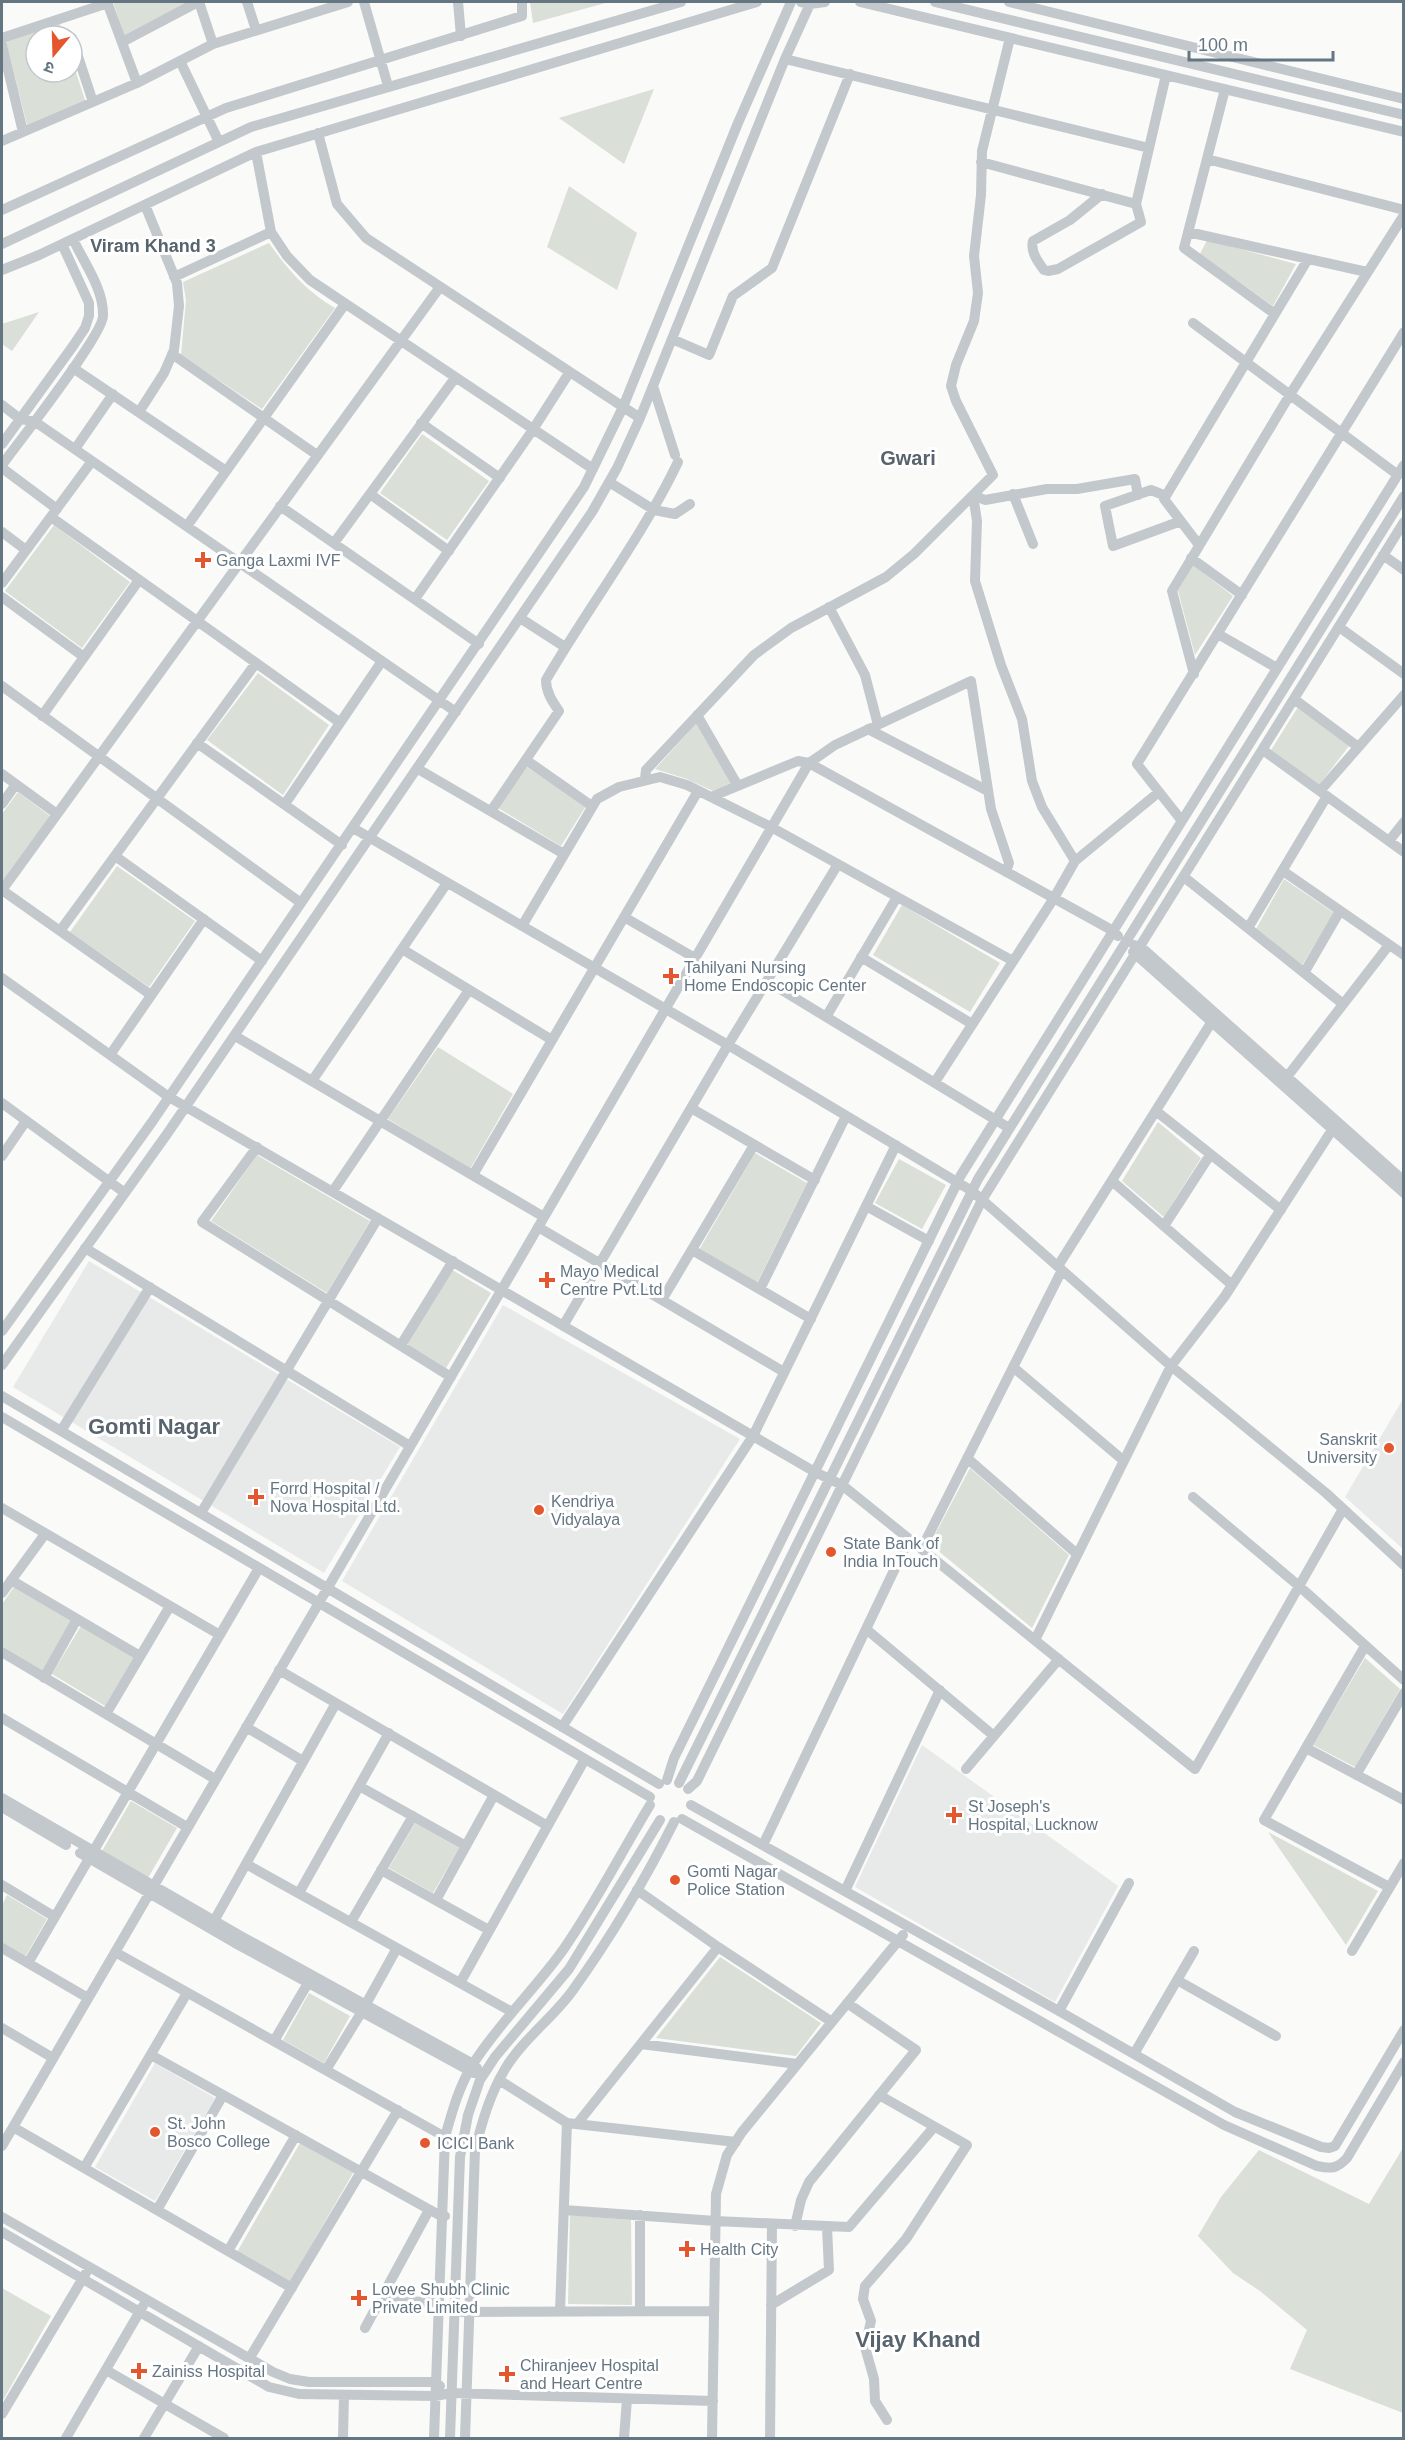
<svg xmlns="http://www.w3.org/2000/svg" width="1405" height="2440" viewBox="0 0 1405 2440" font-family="Arial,'Noto Sans Devanagari',sans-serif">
	<rect width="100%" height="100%" fill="#fafaf8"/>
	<!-- built -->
	<path fill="#e8e9e9" d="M 89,1261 L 400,1447 L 324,1573 L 13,1387 Z
		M 503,1305 L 740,1439 L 563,1714 L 342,1581 Z
		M 1403,1399 L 1403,1549 L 1345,1497 Z
		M 922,1745 L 1118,1886 L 1055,2002 L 855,1887 Z
		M 155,2063 L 215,2098 L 155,2201 L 95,2167 Z"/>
	<!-- green -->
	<path fill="#dadfd7" d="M 113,2 L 189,2 L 124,35 Z
		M 530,2 L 609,2 L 533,23 Z
		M 60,24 L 64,36 L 36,36 L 36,72 L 72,72 L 72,60 L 85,100 L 27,125 L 6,41 Z
		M 654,89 L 624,164 L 559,118 Z
		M 569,186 L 637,233 L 617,290 L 547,247 Z
		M 1207,240 L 1296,264 L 1273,306 L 1200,254 Z
		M 269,243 C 288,270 306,291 335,308 L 262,409 L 181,355 L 186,300 L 183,282 Z
		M 39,312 L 12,351 L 2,344 L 2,324 Z
		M 422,434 L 489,481 L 447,540 L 380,493 Z
		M 54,525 L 130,582 L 82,648 L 5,591 Z
		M 1193,565 L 1233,596 L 1195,655 L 1178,591 Z
		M 258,673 L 329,725 L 283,795 L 207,740 Z
		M 1298,707 L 1349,746 L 1319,785 L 1271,750 Z
		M 697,723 L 732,784 L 713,791 L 687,779 L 655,769 Z
		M 527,767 L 586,806 L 561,846 L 498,808 Z
		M 18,792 L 50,816 L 2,882 L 2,814 Z
		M 117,866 L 195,921 L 149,987 L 70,932 Z
		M 1284,879 L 1334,913 L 1301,967 L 1256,929 Z
		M 902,905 L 1000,963 L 970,1012 L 873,955 Z
		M 438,1047 L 513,1094 L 470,1169 L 388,1119 Z
		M 1158,1122 L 1201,1158 L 1164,1217 L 1122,1181 Z
		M 755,1153 L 807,1183 L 757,1283 L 699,1250 Z
		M 257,1155 L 370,1221 L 327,1293 L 211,1221 Z
		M 899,1159 L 946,1185 L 922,1229 L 875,1203 Z
		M 449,1268 L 491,1293 L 446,1368 L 404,1342 Z
		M 970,1468 L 1069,1555 L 1032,1628 L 930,1544 Z
		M 14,1587 L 71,1621 L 43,1671 L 2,1646 L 2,1604 Z
		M 81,1626 L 134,1658 L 105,1706 L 52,1674 Z
		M 1365,1658 L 1400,1689 L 1355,1767 L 1313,1745 Z
		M 131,1801 L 177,1828 L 148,1878 L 102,1851 Z
		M 415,1823 L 459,1848 L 433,1893 L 389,1868 Z
		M 1268,1832 L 1378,1891 L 1346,1945 Z
		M 7,1895 L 47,1919 L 25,1957 L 2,1943 L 2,1905 Z
		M 720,1957 L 821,2023 L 796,2056 L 656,2038 Z
		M 309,1993 L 350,2016 L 324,2063 L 283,2040 Z
		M 300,2143 L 353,2173 L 290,2282 L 237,2252 Z
		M 1403,2148 L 1403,2413 L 1290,2369 L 1307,2330 L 1260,2291 L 1233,2273 L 1198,2236 L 1221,2197 L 1259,2150 L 1369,2204 Z
		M 570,2215 L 631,2220 L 632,2305 L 568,2304 Z
		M 2,2288 L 51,2316 L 2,2402 Z"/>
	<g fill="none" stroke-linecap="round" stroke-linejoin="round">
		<!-- minor -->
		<path stroke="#c3c8cc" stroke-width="10" d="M 107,2 L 137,83
			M 199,2 L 213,44
			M 247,2 L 256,30
			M 364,2 L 388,86
			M 458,2 L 461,36
			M 801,2 L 810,4 L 825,2
			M 860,2 L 1404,132
			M 935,2 L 1404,115
			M 1009,2 L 1404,99
			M 2,38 L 108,3
			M 72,38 L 93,102
			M 122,42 L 198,2
			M 2,45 L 23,132
			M 785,59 L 1149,148
			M 180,61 L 219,142
			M 1225,89 L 1184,248 L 1275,314
			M 318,133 L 337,204 L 366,238 L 640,418
			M 2,141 L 137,83 L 213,44 L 348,2
			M 256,152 L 271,232 L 287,256 L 310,280 L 593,469
			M 1207,159 L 1404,210
			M 981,162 L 1136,204
			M 1102,194 L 1070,220 L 1033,241 C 1030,251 1038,262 1044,270 L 1048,271 L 1058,269 L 1141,222 L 1136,204 L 1166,75
			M 2,210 L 226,108 L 522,16 L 522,2
			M 1188,232 L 1367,272
			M 2,244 L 251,127 L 681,2
			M 2,270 L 39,255 L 256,152 L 757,2
			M 174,277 L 271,232
			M 1193,323 L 1398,475
			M 672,339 L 709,355 L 733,296 L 772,268 L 850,74
			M 172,354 L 317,455
			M 73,368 L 226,471
			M 653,386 L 675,455
			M 2,405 L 20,419 L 34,421 L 456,712
			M 139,412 L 164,373 L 174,350 L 179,306 L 177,283 L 145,205
			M 421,423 L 500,478
			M 2,444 L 73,346 L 85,328 L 89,316 L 89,303 L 62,244
			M 75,449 L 113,394
			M 2,465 C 18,443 103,335 103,316 C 104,289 84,263 73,239
			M 2,468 L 57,509
			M 609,482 L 654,510 L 675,514 L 690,504
			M 370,494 L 449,551
			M 1013,494 L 1033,544
			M 973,495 L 977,521 L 975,581 L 1001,665 L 1022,719 L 1032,781 L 1042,807 L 1075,861
			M 973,495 L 985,500 L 1047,489 L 1077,489 L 1135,479 L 1138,495
			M 1166,496 L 1151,490 L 1105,506 L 1113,546 L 1181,521
			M 280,506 L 479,644
			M 51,517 L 339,722
			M 187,526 L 345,304
			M 2,532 L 26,550
			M 334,543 L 455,378
			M 1199,545 L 1164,499 L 1308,259
			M 1383,555 L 1404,570
			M 1191,558 L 1242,595
			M 2,583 L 92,461
			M 2,597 L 84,657
			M 415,599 L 532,431 L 569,373
			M 829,607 L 865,675 L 878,725
			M 520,618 L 565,647
			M 1339,627 L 1404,674
			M 1218,634 L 1277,668
			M 1194,674 L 1172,591 L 1291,393 L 1404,215
			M 2,686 L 301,903
			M 1294,699 L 1357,746
			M 697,715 L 738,786
			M 42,716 L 139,580
			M 868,729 L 988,791
			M 197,743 L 342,845
			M 1263,750 L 1404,852
			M 526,760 L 592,806
			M 418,769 L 564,854
			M 2,774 L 57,814
			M 645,779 L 646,770 L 754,655 L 791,628 L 886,577 L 914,554 L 993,475 L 956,401 L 951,386 L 956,365 L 974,321 L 978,293 L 974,256 L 981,195 L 982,151 L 1010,38
			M 1320,791 L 1404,695
			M 711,797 L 798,761 L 809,763 L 1108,928 L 1118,936
			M 2,804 L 16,784
			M 285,804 L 382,661
			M 491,811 L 559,711 C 552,701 546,692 546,680 C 589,606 641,539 678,462
			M 1182,821 L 1137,764 L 1404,332
			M 353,828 L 728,1045 L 972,1191 L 1171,1366 L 1326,1493 L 1404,1565
			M 1389,841 L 1404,822
			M 115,856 L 262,961
			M 1283,871 L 1404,955
			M 1184,877 L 1343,1004
			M 2,890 L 440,287
			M 2,890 L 151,995
			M 624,917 L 695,958
			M 522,926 L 597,799 L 619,787 L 660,777 L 687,785 L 771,827 L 1013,961
			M 1248,928 L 1327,796
			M 60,931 L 256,663
			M 1134,945 L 1141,947 L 1404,1181
			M 402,949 L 552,1040
			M 1133,952 L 1404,1193
			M 861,957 L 972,1024
			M 1304,973 L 1340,911
			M 2,978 L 169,1097 L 815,1472 L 842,1485 L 1195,1769 L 1343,1509
			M 767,981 L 1009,1128
			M 826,1017 L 897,897
			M 235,1036 L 544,1217
			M 110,1055 L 204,919
			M 312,1081 L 447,883
			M 935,1082 L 1054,898 L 1075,861 L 1159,792
			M 1283,1082 L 1389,945
			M 2,1103 L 125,1193
			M 691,1108 L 815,1180
			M 1156,1111 L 1281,1210
			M 257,1147 L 202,1222 L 451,1377
			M 2,1156 L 26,1121
			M 473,1175 L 698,791
			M 1112,1181 L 1232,1285
			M 333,1191 L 469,990
			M 866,1206 L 929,1241
			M 1164,1226 L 1210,1155
			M 538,1227 L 784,1372
			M 85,1248 L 410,1446
			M 692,1250 L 811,1319
			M 1058,1266 L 1211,1023
			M 760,1289 L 846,1116
			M 662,1300 L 754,1145
			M 563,1326 L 728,1045 L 838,864
			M 2,1331 L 152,1122 L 584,487 L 623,407 L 738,123 L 791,2
			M 401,1345 L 453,1261
			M 2,1365 L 167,1134 L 592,512 L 617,468 L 640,418 L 785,59 L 810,4
			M 1013,1367 L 1124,1461
			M 2,1396 L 659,1784
			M 2,1417 L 650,1797
			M 61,1431 L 150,1287
			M 967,1458 L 1077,1554
			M 1193,1497 L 1299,1586 L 1404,1680
			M 2,1508 L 220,1635
			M 201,1513 L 378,1218
			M 922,1548 L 1062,1270
			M 11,1580 L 140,1656
			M 2,1593 L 45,1534
			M 866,1629 L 994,1736
			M 1035,1640 L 1171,1366 L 1225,1296 L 1332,1130
			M 1365,1646 L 1264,1820 L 1389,1887
			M 2,1652 L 215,1779
			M 279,1670 L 546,1825
			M 44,1678 L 77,1619
			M 106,1714 L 170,1606
			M 2,1718 L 187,1827
			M 246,1727 L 303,1761
			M 562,1727 L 753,1436 L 896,1145
			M 1306,1748 L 1404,1800
			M 966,1769 L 1059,1659
			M 1356,1775 L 1404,1693
			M 667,1780 L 674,1758 L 961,1175 L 1404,465
			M 679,1783 L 978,1179 L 1404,496
			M 359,1786 L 466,1846
			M 688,1789 L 697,1781 L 982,1200 L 1404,522
			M 2,1798 L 239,1935 L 473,2064 L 477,2068
			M 691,1805 L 1059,2011 L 1235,2112 L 1321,2147 L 1329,2148 L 1335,2146 L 1404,2030
			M 2,1807 L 66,1845
			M 682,1819 L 1224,2125 L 1317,2166 C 1331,2169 1337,2169 1347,2158 L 1404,2062
			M 763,1845 L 909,1539
			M 80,1853 L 235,1943 L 474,2073
			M 246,1864 L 512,2012
			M 381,1870 L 489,1930
			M 2,1885 L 55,1917
			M 637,1890 L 718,1947 L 832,2022
			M 845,1891 L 940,1690
			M 299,1893 L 389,1733
			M 436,1900 L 494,1795
			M 214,1921 L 336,1703
			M 351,1922 L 413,1816
			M 2,1948 L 88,1998
			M 1352,1951 L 1404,1863
			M 115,1952 L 445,2137
			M 28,1963 L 259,1568
			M 1177,1980 L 1276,2036
			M 460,1983 L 585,1759
			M 1059,2011 L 1129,1883
			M 2,2028 L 53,2058
			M 274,2041 L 308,1983
			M 641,2044 L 797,2064
			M 1134,2054 L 1194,1951
			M 151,2055 L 441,2216 L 445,2216
			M 326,2070 L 361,2013 L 397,1948
			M 499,2080 L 567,2123 L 736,2142
			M 879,2095 L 967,2145 L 906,2239 L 865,2286 L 863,2299 L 871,2321 L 865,2347 L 874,2379 L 875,2401 L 887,2420
			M 577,2124 L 718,1947
			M 13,2127 L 292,2288
			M 2,2146 L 809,763 L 835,745 L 971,681 L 991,809 L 1009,863 L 1006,872
			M 84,2168 L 187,1993
			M 157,2210 L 223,2095
			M 564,2210 L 715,2221 L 849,2227 L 934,2127
			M 640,2215 L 640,2311
			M 2,2217 L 273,2372 L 290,2379 L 309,2382 L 435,2382 L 440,2386
			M 795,2226 L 801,2200 L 809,2182 L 916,2050 L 847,2003
			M 2,2232 L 269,2387 L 299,2394 L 435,2396 L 451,2393 L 713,2401
			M 228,2251 L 296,2135
			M 380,2301 L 438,2302
			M 771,2305 L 829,2270 L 827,2227
			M 560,2311 L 567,2123
			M 462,2312 L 714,2311
			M 365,2328 L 429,2210
			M 249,2359 L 398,2110
			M 106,2370 L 224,2438
			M 2,2414 L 86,2273
			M 66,2438 L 143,2306
			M 144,2438 L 199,2346
			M 343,2438 L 344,2395
			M 434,2438 L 445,2137 C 452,2112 459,2086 473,2064 C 499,2023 535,1989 563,1950 C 595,1904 621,1853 650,1805
			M 450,2438 L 460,2157 L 468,2115 L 480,2080 L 495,2057 L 569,1969 L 660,1820
			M 465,2438 L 475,2150 C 482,2122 490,2094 505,2069 C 523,2039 553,2018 573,1990 C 611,1937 645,1880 674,1822
			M 624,2438 L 627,2399
			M 712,2438 L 716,2194 L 727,2155 L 742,2132 L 903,1935
			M 770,2438 L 772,2224"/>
	</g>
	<!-- markers -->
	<g fill="#e4572e" stroke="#fff" stroke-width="2">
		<path d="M200 551h6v6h6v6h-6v6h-6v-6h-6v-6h6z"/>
		<path d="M668 967h6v6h6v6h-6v6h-6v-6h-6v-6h6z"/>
		<path d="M544 1271h6v6h6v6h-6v6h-6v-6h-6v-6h6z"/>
		<circle cx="1389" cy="1448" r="6"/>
		<path d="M253 1488h6v6h6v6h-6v6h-6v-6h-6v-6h6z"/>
		<circle cx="539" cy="1510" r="6"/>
		<circle cx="831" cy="1552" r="6"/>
		<path d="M951 1806h6v6h6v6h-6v6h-6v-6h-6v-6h6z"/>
		<circle cx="675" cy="1880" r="6"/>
		<circle cx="155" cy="2132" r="6"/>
		<circle cx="425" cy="2143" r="6"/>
		<path d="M684 2240h6v6h6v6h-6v6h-6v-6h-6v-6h6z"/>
		<path d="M356 2289h6v6h6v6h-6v6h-6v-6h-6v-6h6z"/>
		<path d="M136 2362h6v6h6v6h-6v6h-6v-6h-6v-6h6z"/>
		<path d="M504 2365h6v6h6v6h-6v6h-6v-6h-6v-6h6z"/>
	</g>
	<g text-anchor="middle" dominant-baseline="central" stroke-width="6" stroke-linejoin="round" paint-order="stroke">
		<!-- poi labels -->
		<g font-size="16" fill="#657683" stroke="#fff" text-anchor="start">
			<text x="216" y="560">Ganga Laxmi IVF</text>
			<text x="684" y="967">Tahilyani Nursing<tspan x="684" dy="18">Home Endoscopic Center</tspan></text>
			<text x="560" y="1271">Mayo Medical<tspan x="560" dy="18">Centre Pvt.Ltd</tspan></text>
			<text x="1377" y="1439" text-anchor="end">Sanskrit<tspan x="1377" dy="18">University</tspan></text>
			<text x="270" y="1488">Forrd Hospital /<tspan x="270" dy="18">Nova Hospital Ltd.</tspan></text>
			<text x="551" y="1501">Kendriya<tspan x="551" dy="18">Vidyalaya</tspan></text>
			<text x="843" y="1543">State Bank of<tspan x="843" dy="18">India InTouch</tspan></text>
			<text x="968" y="1806">St Joseph's<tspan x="968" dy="18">Hospital, Lucknow</tspan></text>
			<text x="687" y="1871">Gomti Nagar<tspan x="687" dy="18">Police Station</tspan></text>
			<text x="167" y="2123">St. John<tspan x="167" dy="18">Bosco College</tspan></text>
			<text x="437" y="2143">ICICI Bank</text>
			<text x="700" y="2249">Health City</text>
			<text x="372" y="2289">Lovee Shubh Clinic<tspan x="372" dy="18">Private Limited</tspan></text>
			<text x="520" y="2365">Chiranjeev Hospital<tspan x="520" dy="18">and Heart Centre</tspan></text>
			<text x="152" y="2371">Zainiss Hospital</text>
		</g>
		<!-- neighbourhood labels -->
		<g font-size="18" font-weight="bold" fill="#57646e" stroke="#fff">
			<text x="153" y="246">Viram Khand 3</text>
		</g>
		<!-- quarter labels -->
		<g font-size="20" font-weight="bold" fill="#57646e" stroke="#fff">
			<text x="908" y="458">Gwari</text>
		</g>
		<!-- district labels -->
		<g font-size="22" font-weight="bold" fill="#57646e" stroke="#fff">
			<text x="154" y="1426">Gomti Nagar</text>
			<text x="918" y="2339">Vijay Khand</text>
		</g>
	</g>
	<!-- border -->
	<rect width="1405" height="2440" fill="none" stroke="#657683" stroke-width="6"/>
	<!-- north arrow -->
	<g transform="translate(54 54) rotate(199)"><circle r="28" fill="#ffffff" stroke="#c1c8cd" stroke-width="1.5"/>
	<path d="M0-4.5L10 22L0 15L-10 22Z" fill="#e4572e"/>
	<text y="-9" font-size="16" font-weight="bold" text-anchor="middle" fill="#657683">उ</text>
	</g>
	<!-- scale -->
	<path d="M1189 51v9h144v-9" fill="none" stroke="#657683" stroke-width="3"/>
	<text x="1198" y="51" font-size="18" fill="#657683" stroke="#ffffff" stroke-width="4.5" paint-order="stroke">100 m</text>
</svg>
